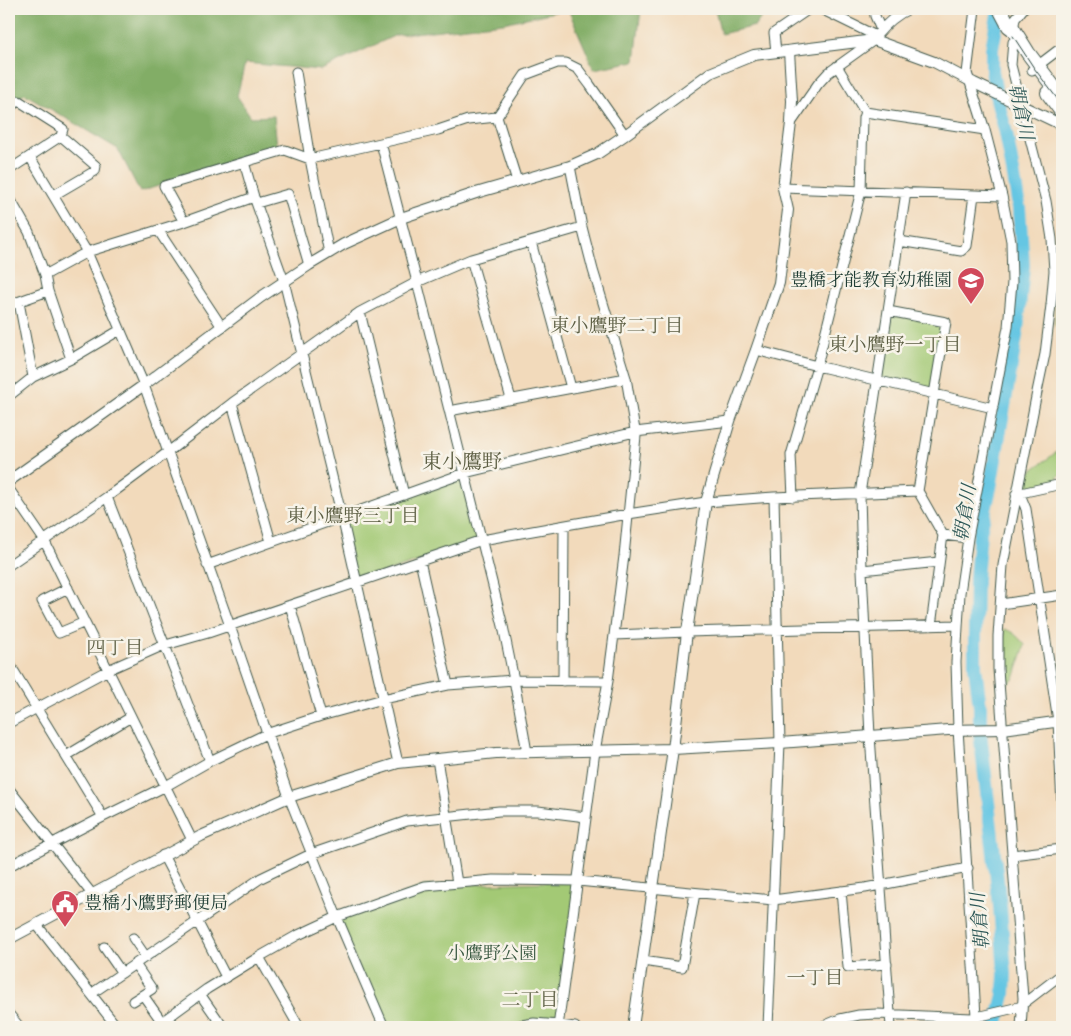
<svg xmlns="http://www.w3.org/2000/svg" width="1071" height="1036" viewBox="0 0 1071 1036" font-family="'IM FELL English','Noto Serif JP',serif">
	<rect width="100%" height="100%" fill="#f7f3e8"/>
	<filter id="ink" filterUnits="userSpaceOnUse"><feTurbulence type="fractalNoise" baseFrequency=".02" numOctaves="2"/><feDisplacementMap in="SourceGraphic" scale="10" xChannelSelector="R" yChannelSelector="G"/><feConvolveMatrix kernelMatrix="1 2 1 2 8 2 1 2 1" color-interpolation-filters="sRGB"/></filter>
	<filter id="wash" filterUnits="userSpaceOnUse"><feTurbulence type="fractalNoise" baseFrequency=".0096" numOctaves="4" result="noise"/><feDisplacementMap in="SourceGraphic" scale="20" xChannelSelector="R" yChannelSelector="G"/><feGaussianBlur stdDeviation="1.12" result="paint"/><feColorMatrix in="noise" values="0 0 0 0 0 0 0 0 0 0 0 0 0 0 0 0 0 1.4 0 .05"/><feComposite in="paint" operator="in"/></filter>
	<g filter="url(#wash)">
		<rect width="100%" height="100%" fill="#f2dabb"/>
		<!-- green -->
		<path fill="#a3c974" stroke="#618354" d="M 1056,291 L 1062,293 L 1062,336 L 1055,324 Z
			M 888,311 L 946,322 L 934,394 L 877,379 Z
			M 1062,444 L 1062,473 L 1058,476 L 1058,482 L 1025,488 L 1023,484 L 1024,476 L 1061,449 Z
			M 465,473 L 482,540 L 356,582 L 342,517 Z
			M 1004,629 C 1013,631 1019,638 1025,645 L 1014,679 L 1002,688 L 1000,663 Z
			M 578,881 L 559,1025 L 509,1027 L 384,1027 L 337,917 L 425,886 Z"/>
		<!-- forest -->
		<path fill="#82ad66" stroke="#50754d" d="M 9,9 L 641,9 L 635,61 L 594,69 L 568,9 L 503,23 L 396,35 L 321,70 L 245,63 L 237,96 L 251,117 L 274,116 L 277,147 L 140,192 L 118,149 L 25,94 L 9,103 Z
			M 715,9 L 767,9 L 755,26 L 721,34 Z"/>
		<g fill="none" stroke-linecap="round" stroke-linejoin="round">
			<!-- river -->
			<path stroke="#65c6e3" stroke-width="14" d="M 996,1027 L 1004,995 L 1005,974 L 1000,906 L 980,732 L 980,707 L 975,666 L 975,636 L 976,579 L 980,532 L 990,488 L 1017,330 L 1023,266 L 1019,208 L 1015,183 L 1006,133 L 997,99 L 992,71 L 992,49 L 999,9"/>
		</g>
	</g>
	<g filter="url(#ink)">
		<g fill="none" stroke-linecap="round" stroke-linejoin="round">
			<defs>
				<path id="minor" d="M 874,9 L 875,16 L 881,30
					M 1013,29 L 1015,19 L 1023,9
					M 876,36 C 885,25 895,15 909,9
					M 1013,42 L 1011,65 L 1046,201 L 1052,239 L 1054,271 L 1051,305 L 1045,354 L 1037,392 L 1003,565 L 998,636 L 998,669 L 1023,998 L 1021,1027
					M 776,52 L 774,33 L 809,9
					M 1032,70 L 1057,51 L 1062,50
					M 296,72 L 310,159 L 329,253
					M 9,107 L 19,101 L 63,129 L 61,136
					M 865,112 L 985,130
					M 497,117 L 517,181
					M 791,123 L 818,84 L 828,73 L 874,40 L 876,36 L 821,9
					M 381,143 L 417,282 L 503,626 L 514,680 L 527,752
					M 30,157 L 87,252 L 144,385 L 230,626 L 289,797 L 337,917 L 384,1027
					M 244,162 L 254,197 L 284,281 L 342,517 L 398,763
					M 9,170 L 61,136 L 96,166 L 95,171 L 54,195
					M 783,188 L 1002,196
					M 9,197 L 29,232 L 45,275 L 48,291 L 71,359
					M 257,203 L 288,194 L 309,265
					M 184,222 L 164,186 L 285,150 L 310,159 L 438,130 L 468,120 L 497,117 L 525,75 L 557,63 L 566,63 L 578,69 L 590,85 L 625,135
					M 158,230 L 222,327
					M 899,241 L 961,251 L 967,246 L 974,195
					M 531,242 L 571,388
					M 471,259 L 511,399
					M 45,275 L 87,252 L 184,222 L 254,197
					M 19,302 L 33,377
					M 9,305 L 48,291
					M 888,311 L 946,322 L 918,491 L 943,535 L 931,626
					M 360,312 L 404,495
					M 756,350 L 817,366 L 993,408
					M 9,396 L 33,377 L 71,359 L 120,330
					M 232,403 L 271,542
					M 449,411 L 626,378
					M 1062,484 L 1016,494 L 1022,499 L 1026,509 L 1058,721 L 1062,806
					M 9,489 L 44,540 L 192,840
					M 107,497 L 210,761
					M 793,497 L 791,455 L 817,366 L 861,191 L 863,118 L 865,112 L 837,66
					M 943,535 L 968,538
					M 420,561 L 448,685
					M 9,565 L 107,497 L 168,452 L 232,403 L 360,312 L 417,282 L 471,259 L 582,227
					M 207,565 L 465,473 L 635,432 L 730,421
					M 862,570 L 939,562
					M 68,588 L 42,601 L 59,633 L 85,622
					M 1001,604 L 1062,595
					M 290,605 L 321,716
					M 614,635 L 687,632 L 958,625
					M 9,663 L 103,817
					M 563,681 L 564,526
					M 9,723 L 108,670 L 162,646 L 208,633 L 482,540 L 628,514 L 706,502 L 774,497 L 918,491
					M 66,756 L 131,717
					M 437,759 L 457,883
					M 9,789 L 92,894
					M 163,855 L 226,977
					M 1012,855 L 1062,849
					M 9,866 L 103,817 L 166,786 L 210,761 L 266,734 L 321,716 L 383,699 L 448,685 L 514,680 L 608,681
					M 841,891 L 848,967 L 887,964
					M 37,925 L 117,1027
					M 133,938 L 146,957
					M 104,947 L 122,973
					M 259,957 L 299,1027
					M 643,961 L 682,967 L 695,893
					M 91,994 L 261,878 L 311,854 L 407,821 L 499,811 L 538,811 L 586,817
					M 200,994 L 223,1027
					M 143,995 L 162,1022
					M 133,1001 L 152,989 L 135,964
					M 155,1027 L 207,989 L 259,957 L 296,936 L 337,917 L 425,886 L 493,880 L 578,881 L 773,900 L 865,888 L 968,868
					M 509,1027 L 534,1023 L 559,1025 L 575,1027
					M 558,1027 L 595,751 L 608,681 L 614,635 L 624,556 L 636,436 L 626,378 L 593,270 L 582,227 L 570,166
					M 768,1027 L 780,743 L 774,497
					M 821,1027 L 840,1019 L 859,1015 L 877,1014 L 972,1018 L 1019,1007 L 1062,974
					M 891,1027 L 870,736 L 862,570 L 860,494 L 906,192
					M 974,1027 L 976,1017 L 974,981 L 958,729 L 956,662 L 960,593 L 968,538 L 1008,327 L 1012,282 L 1011,241 L 1002,196 L 985,130 L 967,73 L 975,9"/>
				<path id="tertiary" d="M 9,481 L 144,385 L 261,297 L 309,265 L 344,244 L 401,218 L 476,193 L 570,166 L 597,154 L 625,135 L 710,73 L 754,55 L 874,40 L 934,62 L 974,83 L 1062,125
					M 9,939 L 201,836 L 289,797 L 398,763 L 496,753 L 673,749 L 780,743 L 948,730 L 1003,729 L 1062,721
					M 9,1015 L 19,1027
					M 633,1027 L 673,749 L 687,632 L 706,502 L 730,421 L 756,350 L 779,283 L 788,210 L 783,188 L 791,123 L 792,101 L 789,51"/>
				<path id="primary" d="M 1000,9 L 1009,26 L 1013,29 L 1028,53 L 1062,98
					M 1048,93 L 1062,112"/>
			</defs>
			<!-- minor casing -->
			<use href="#minor" stroke="#3f5548" stroke-width="11"/>
			<!-- tertiary casing -->
			<use href="#tertiary" stroke="#3f5548" stroke-width="12"/>
			<!-- primary casing -->
			<use href="#primary" stroke="#3f5548" stroke-width="16"/>
			<!-- minor -->
			<use href="#minor" stroke="#fff" stroke-width="9"/>
			<!-- tertiary -->
			<use href="#tertiary" stroke="#fff" stroke-width="10"/>
			<!-- primary -->
			<use href="#primary" stroke="#fff" stroke-width="14"/>
			<!-- tram -->
			<path stroke="#1f3d34" stroke-width="1" d="M 1013,36 L 1034,68 L 1062,105"/>
		</g>
	</g>
	<!-- icons -->
	<defs>
		<symbol id="school-pin" viewBox="-11 -11 22 30"><path d="M0 17L-7.5 6A9.5 9.5 0 1 1 7.5 6Z" fill="#d1495b" stroke="#f7f3e8"/><path d="M0-5L7-2L0 1L-7-2ZM-4 1L0 2.5L4 1V4Q0 6-4 4Z" fill="#fff"/></symbol>
		<symbol id="civic-pin" viewBox="-11 -11 22 30"><path d="M0 17L-7.5 6A9.5 9.5 0 1 1 7.5 6Z" fill="#d1495b" stroke="#f7f3e8"/><path d="M-.6-6.5H3V-4.5H.6V-3L4-1V1h2V6H-6V1h2V-1L-.6-3ZM-1.2 2.5V6h2.4V2.5Z" fill="#fff"/></symbol>
	</defs>
	<g fill-rule="evenodd">
		<use href="#school-pin" x="955" y="265" width="32" height="43"/>
		<use href="#civic-pin" x="49" y="888" width="32" height="43"/>
	</g>
	<g text-anchor="middle" dominant-baseline="central" stroke-width="5" stroke-linejoin="round" paint-order="stroke">
		<!-- poi labels -->
		<g font-size="18" fill="#1f3d34" stroke="#f7f3e8" text-anchor="end">
			<text x="952" y="281">豊橋才能教育幼稚園</text>
			<text x="84" y="904" text-anchor="start">豊橋小鷹野郵便局</text>
		</g>
		<!-- park labels -->
		<g font-size="18" fill="#395941" stroke="#f7f3e8">
			<text x="492" y="954">小鷹野公園</text>
		</g>
		<!-- water labels -->
		<g font-size="19" font-style="italic" fill="#2d5857" stroke="#f7f3e8">
			<text transform="translate(1020 112) rotate(78)">朝倉川</text>
			<text transform="translate(966 513) rotate(-81)">朝倉川</text>
			<text transform="translate(981 921) rotate(-95)">朝倉川</text>
		</g>
		<!-- neighbourhood labels -->
		<g font-size="19" fill="#5e6045" stroke="#f7f3e8">
			<text x="617" y="327">東小鷹野二丁目</text>
			<text x="895" y="346">東小鷹野一丁目</text>
			<text x="353" y="517">東小鷹野三丁目</text>
			<text x="115" y="649">四丁目</text>
			<text x="815" y="979">一丁目</text>
			<text x="530" y="1001">二丁目</text>
		</g>
		<!-- quarter labels -->
		<g font-size="20" fill="#5e6045" stroke="#f7f3e8">
			<text x="462" y="462">東小鷹野</text>
		</g>
	</g>
	<!-- margin -->
	<rect width="1071" height="1036" fill="none" stroke="#f7f3e8" stroke-width="30"/>
</svg>
